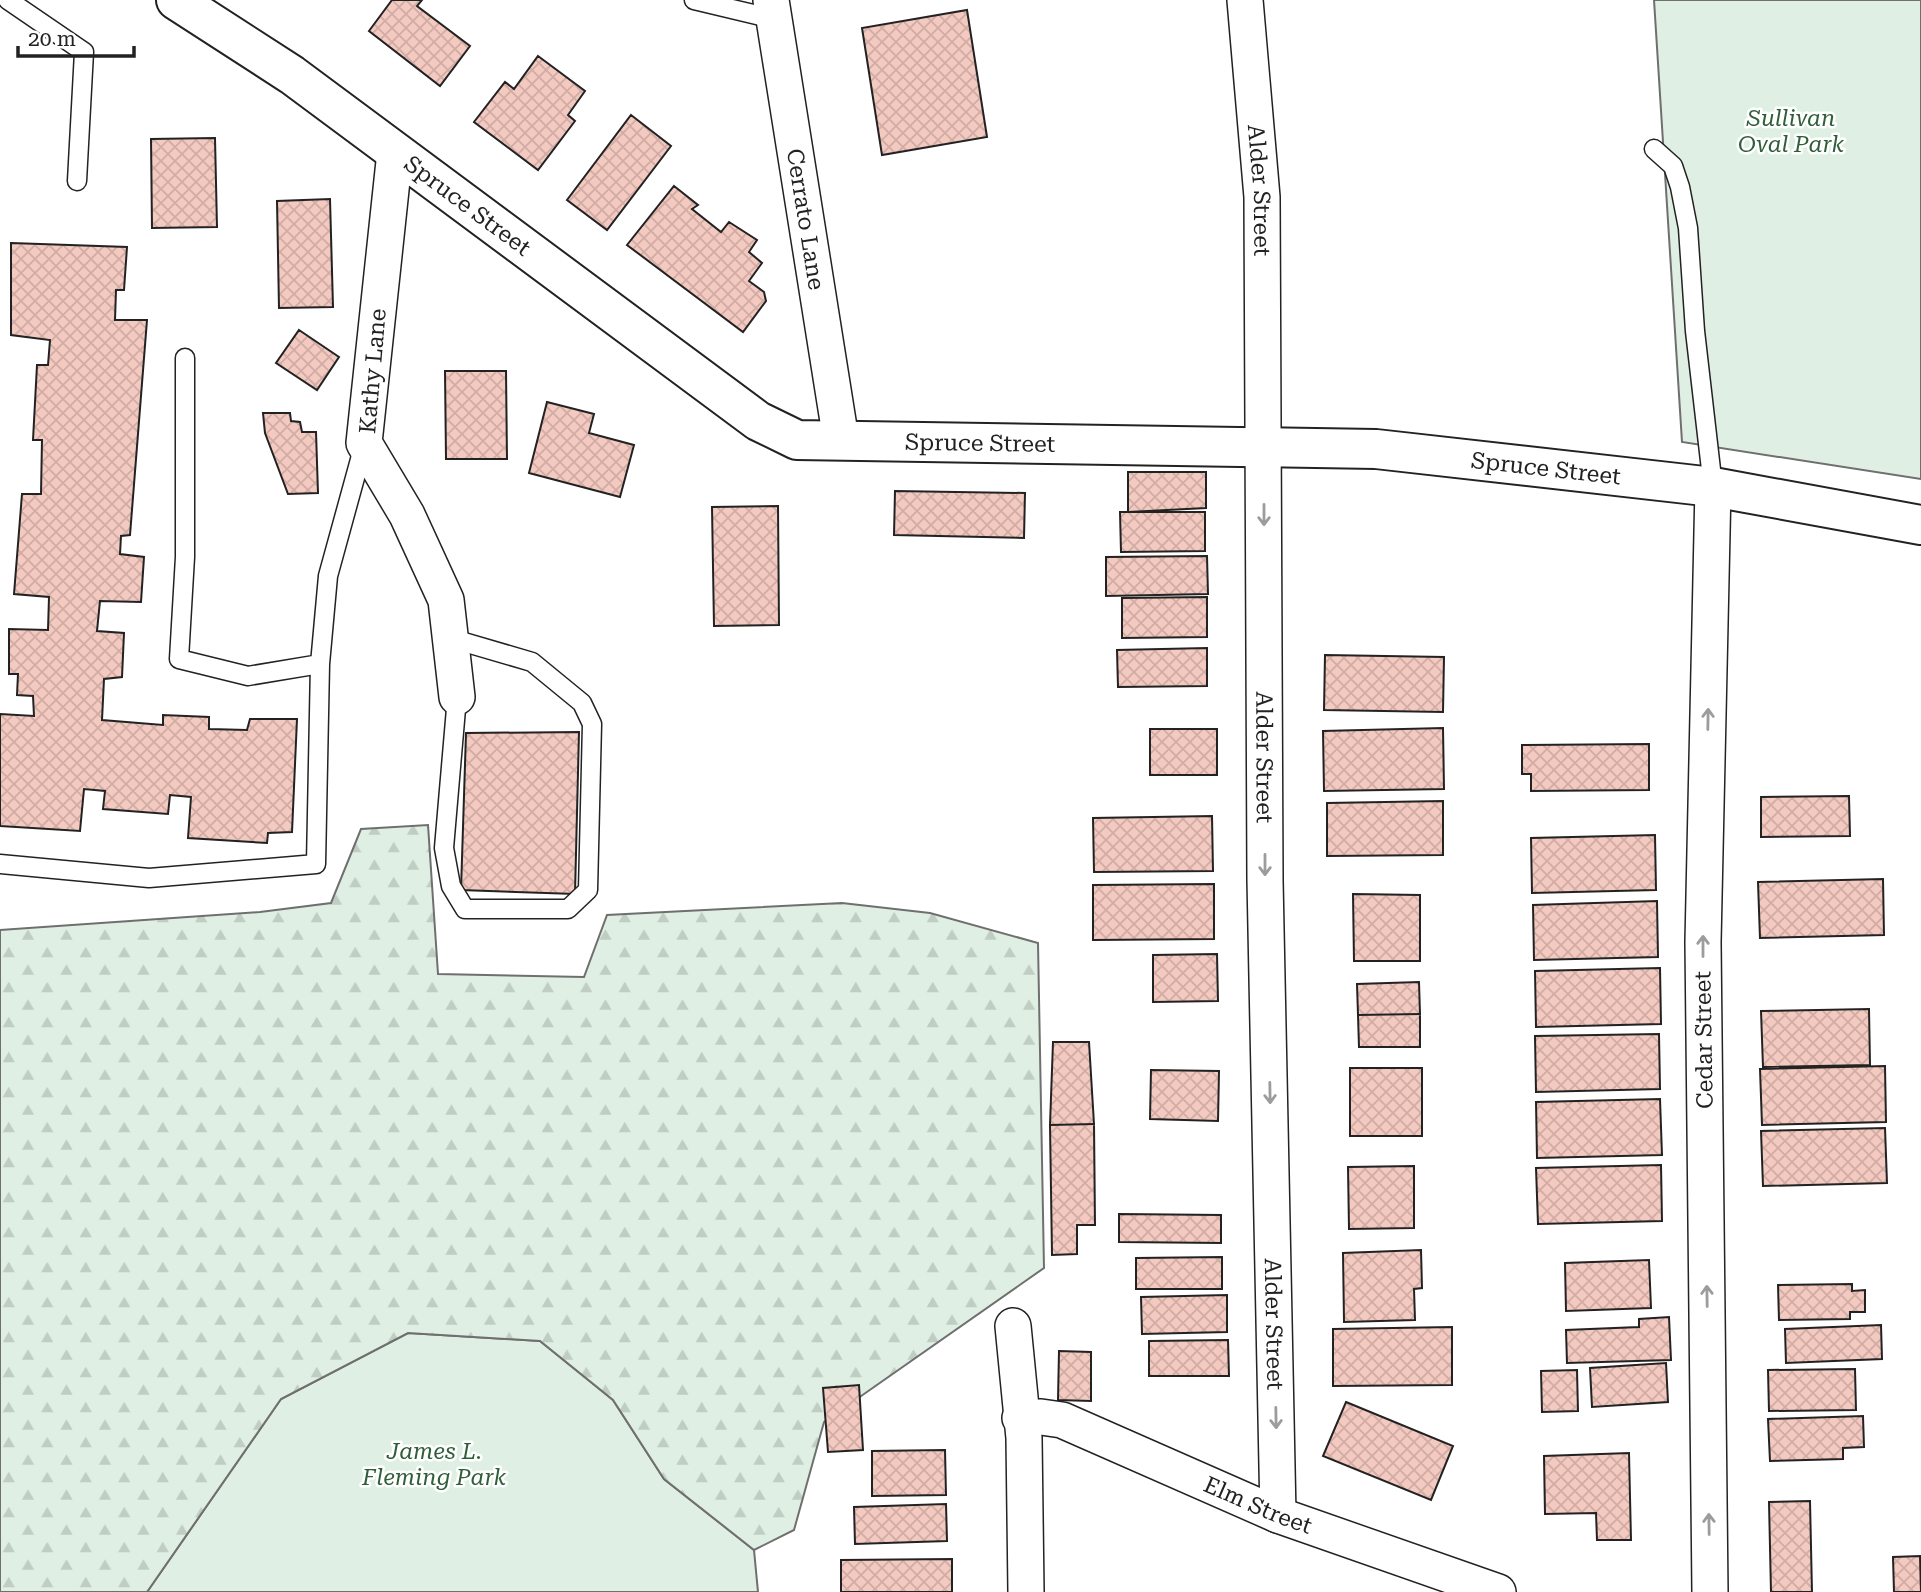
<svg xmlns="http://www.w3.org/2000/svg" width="1921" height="1592" viewBox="0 0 1921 1592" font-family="'Roboto Serif',serif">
	<defs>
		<pattern id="forest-firs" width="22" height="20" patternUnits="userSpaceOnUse" patternTransform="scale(1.75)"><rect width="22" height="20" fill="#e0efe3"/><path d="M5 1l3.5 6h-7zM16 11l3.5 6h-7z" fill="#c0cdc2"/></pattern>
		<pattern id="building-cross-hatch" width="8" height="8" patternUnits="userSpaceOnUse" patternTransform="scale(1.75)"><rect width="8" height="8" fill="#f3c9c0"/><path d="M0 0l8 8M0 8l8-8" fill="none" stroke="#d0aca5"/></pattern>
	</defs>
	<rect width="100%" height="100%" fill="#fff"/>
	<!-- green -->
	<path fill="#e0efe3" stroke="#6f6f6f" stroke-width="2" d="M 1654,0 L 1921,0 L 1921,479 L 1682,442 Z
		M 408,1333 L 540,1341 L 613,1400 L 664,1479 L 754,1550 L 758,1592 L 147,1592 L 281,1399 Z"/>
	<!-- forest -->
	<path fill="url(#forest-firs)" stroke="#6f6f6f" stroke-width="2" d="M 428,825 L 438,974 L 584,977 L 607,915 L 842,903 L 930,913 L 1038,943 L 1044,1268 L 824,1422 L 794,1530 L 754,1550 L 664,1479 L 613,1400 L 540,1341 L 408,1333 L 281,1399 L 147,1592 L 0,1592 L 0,930 L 260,912 L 331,903 L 361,829 Z"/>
	<!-- building -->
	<path fill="url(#building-cross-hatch)" stroke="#222" stroke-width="2" d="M 392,0 L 422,0 L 417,6 L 470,46 L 440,86 L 369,31 Z
		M 967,10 L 987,137 L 882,155 L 862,28 Z
		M 538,56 L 585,91 L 568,115 L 575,121 L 538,170 L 474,122 L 505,82 L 514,89 Z
		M 631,115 L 671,146 L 607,230 L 567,200 Z
		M 215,138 L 217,227 L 152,228 L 151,139 Z
		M 674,186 L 698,205 L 692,209 L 721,232 L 729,222 L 757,240 L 749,252 L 762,263 L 749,281 L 764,292 L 766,301 L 743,332 L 627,245 Z
		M 330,199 L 333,307 L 279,308 L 277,201 Z
		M 11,243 L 127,247 L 124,290 L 116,290 L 115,320 L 147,320 L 130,535 L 121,536 L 120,554 L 144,557 L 141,602 L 100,601 L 97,631 L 124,633 L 122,677 L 104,679 L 102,720 L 163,725 L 163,715 L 209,717 L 209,729 L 247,730 L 250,719 L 297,719 L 292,832 L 268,833 L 267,843 L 188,838 L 191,797 L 170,795 L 168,814 L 103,809 L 105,791 L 84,789 L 80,831 L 0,826 L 0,714 L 34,716 L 33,696 L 17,695 L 18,674 L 9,674 L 9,629 L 48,630 L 49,597 L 14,594 L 22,494 L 41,494 L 42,440 L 33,440 L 37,365 L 48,365 L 50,340 L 11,335 Z
		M 299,330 L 339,357 L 317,390 L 276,363 Z
		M 445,371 L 506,371 L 507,459 L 446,459 Z
		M 547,402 L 594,414 L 589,433 L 634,445 L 620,497 L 529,473 Z
		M 263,413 L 290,413 L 291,421 L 300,422 L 302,432 L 316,432 L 318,493 L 288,494 L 265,433 Z
		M 1128,472 L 1206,472 L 1206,508 L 1128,512 Z
		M 895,491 L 1025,493 L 1024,538 L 894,535 Z
		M 778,506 L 779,625 L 714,626 L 712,507 Z
		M 1120,512 L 1205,512 L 1205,551 L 1121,552 Z
		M 1207,556 L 1208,594 L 1106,596 L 1106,557 Z
		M 1207,597 L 1207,637 L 1122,638 L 1122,598 Z
		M 1207,648 L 1207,686 L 1118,687 L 1117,650 Z
		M 1325,655 L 1444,657 L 1443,712 L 1324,710 Z
		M 1443,728 L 1444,789 L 1324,791 L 1323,731 Z
		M 1150,729 L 1217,729 L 1217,775 L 1150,775 Z
		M 579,732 L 575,894 L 461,890 L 466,733 Z
		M 1649,744 L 1649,790 L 1531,791 L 1531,774 L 1522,774 L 1522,745 Z
		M 1849,796 L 1850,836 L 1761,837 L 1761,797 Z
		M 1443,801 L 1443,855 L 1327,856 L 1327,803 Z
		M 1212,816 L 1213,871 L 1094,872 L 1093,818 Z
		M 1655,835 L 1656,890 L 1532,893 L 1531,838 Z
		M 1883,879 L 1884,935 L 1760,938 L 1758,882 Z
		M 1214,884 L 1214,939 L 1093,940 L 1093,885 Z
		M 1353,894 L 1420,895 L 1420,961 L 1354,961 Z
		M 1657,901 L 1658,957 L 1534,960 L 1533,905 Z
		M 1217,954 L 1218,1001 L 1153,1002 L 1153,955 Z
		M 1660,968 L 1661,1024 L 1536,1027 L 1535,971 Z
		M 1419,982 L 1420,1014 L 1358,1015 L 1357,984 Z
		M 1869,1009 L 1870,1065 L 1763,1067 L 1761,1011 Z
		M 1420,1014 L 1420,1047 L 1359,1047 L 1358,1015 Z
		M 1659,1034 L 1660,1089 L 1536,1092 L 1535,1036 Z
		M 1053,1042 L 1089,1042 L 1094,1124 L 1050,1125 Z
		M 1885,1066 L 1886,1122 L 1762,1125 L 1760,1069 Z
		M 1350,1068 L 1422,1068 L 1422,1136 L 1350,1136 Z
		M 1151,1070 L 1219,1071 L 1218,1121 L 1150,1119 Z
		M 1660,1099 L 1662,1155 L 1537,1158 L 1536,1102 Z
		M 1094,1124 L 1095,1225 L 1077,1225 L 1077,1254 L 1052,1255 L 1050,1125 Z
		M 1885,1128 L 1887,1183 L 1763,1186 L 1761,1131 Z
		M 1661,1165 L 1662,1221 L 1538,1224 L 1536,1168 Z
		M 1414,1166 L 1414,1228 L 1349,1229 L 1348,1167 Z
		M 1119,1214 L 1221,1215 L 1221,1243 L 1119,1242 Z
		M 1421,1250 L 1422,1288 L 1414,1289 L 1415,1320 L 1344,1322 L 1343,1253 Z
		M 1222,1257 L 1222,1289 L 1136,1289 L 1136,1258 Z
		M 1649,1260 L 1651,1308 L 1566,1311 L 1565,1263 Z
		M 1852,1284 L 1852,1291 L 1865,1290 L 1865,1312 L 1850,1312 L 1850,1319 L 1779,1320 L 1778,1285 Z
		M 1227,1295 L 1227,1332 L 1142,1334 L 1141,1297 Z
		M 1669,1317 L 1671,1360 L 1567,1363 L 1566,1330 L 1639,1327 L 1639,1319 Z
		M 1881,1325 L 1882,1359 L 1786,1363 L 1785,1329 Z
		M 1452,1327 L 1452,1385 L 1333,1386 L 1333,1329 Z
		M 1228,1340 L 1229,1376 L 1149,1376 L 1149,1341 Z
		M 1059,1351 L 1091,1352 L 1091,1401 L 1058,1400 Z
		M 1666,1363 L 1668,1402 L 1592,1407 L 1590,1368 Z
		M 1855,1369 L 1856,1410 L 1769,1411 L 1768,1370 Z
		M 1577,1370 L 1578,1411 L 1542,1412 L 1541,1371 Z
		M 859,1385 L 863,1450 L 828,1452 L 823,1388 Z
		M 1346,1402 L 1453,1446 L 1431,1500 L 1323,1456 Z
		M 1863,1416 L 1864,1447 L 1843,1448 L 1843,1459 L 1770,1461 L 1768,1419 Z
		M 945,1450 L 946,1495 L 872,1496 L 872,1451 Z
		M 1629,1453 L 1631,1540 L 1597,1540 L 1596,1513 L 1545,1514 L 1544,1456 Z
		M 1810,1501 L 1812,1592 L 1771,1592 L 1769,1502 Z
		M 946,1504 L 947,1541 L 855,1544 L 854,1507 Z
		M 1920,1556 L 1921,1592 L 1894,1592 L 1893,1557 Z
		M 952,1559 L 952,1592 L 841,1592 L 841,1560 Z"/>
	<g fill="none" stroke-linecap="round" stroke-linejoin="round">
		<defs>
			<path id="lane" d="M 8,0 L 84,52 L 77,181
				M 694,0 L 774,19
				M 1654,149 L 1673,166 L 1680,187 L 1688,228 L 1695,331 L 1713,487
				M 185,358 L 185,557 L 179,659 L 248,676 L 320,664
				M 450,638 L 532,662 L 582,703 L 592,724 L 588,890 L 568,909 L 465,909 L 451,886 L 444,848 L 457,697
				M 0,864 L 149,878 L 316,864 L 320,664 L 328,576 L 364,445"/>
			<g id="street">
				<path id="s1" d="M 771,0 L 841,440"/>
				<path id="s2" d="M 1245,0 L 1262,197 L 1265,880 L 1278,1515"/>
				<path d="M 395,152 L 364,443 L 407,515 L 446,600 L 457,697"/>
				<path d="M 1013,1326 L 1024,1438 L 1026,1592"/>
				<path id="s3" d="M 1020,1418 L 1041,1417 L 1062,1420 L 1278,1515 L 1498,1592"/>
				<path d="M 1710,1592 L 1703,942 L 1713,487"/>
			</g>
			<g id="secondary">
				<path id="s4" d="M 176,0 L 292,75 L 758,421 L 797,440 L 1376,449 L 1713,487 L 1921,525"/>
			</g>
		</defs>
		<!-- lane casing -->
		<use href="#lane" stroke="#222" stroke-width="21"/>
		<!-- street casing -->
		<use href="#street" stroke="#222" stroke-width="38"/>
		<!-- secondary casing -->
		<use href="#secondary" stroke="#222" stroke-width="42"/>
		<!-- lane -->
		<use href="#lane" stroke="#fff" stroke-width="18"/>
		<!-- street -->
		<use href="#street" stroke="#fff" stroke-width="35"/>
		<!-- secondary -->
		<use href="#secondary" stroke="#fff" stroke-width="38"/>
	</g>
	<!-- one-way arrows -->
	<defs><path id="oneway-shaft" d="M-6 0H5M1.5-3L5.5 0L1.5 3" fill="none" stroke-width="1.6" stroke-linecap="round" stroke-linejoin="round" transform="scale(1.75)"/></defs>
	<g stroke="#9c9c9c">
		<use href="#oneway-shaft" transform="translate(1264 515) rotate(90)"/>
		<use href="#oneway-shaft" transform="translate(1708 719) rotate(-89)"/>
		<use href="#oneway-shaft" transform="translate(1265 865) rotate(90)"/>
		<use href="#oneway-shaft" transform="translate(1703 946) rotate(-90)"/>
		<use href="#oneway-shaft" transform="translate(1270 1093) rotate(89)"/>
		<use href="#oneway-shaft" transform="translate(1707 1296) rotate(-91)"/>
		<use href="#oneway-shaft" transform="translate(1276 1418) rotate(89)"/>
		<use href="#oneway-shaft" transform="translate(1709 1524) rotate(-91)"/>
	</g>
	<g text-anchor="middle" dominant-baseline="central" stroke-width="5" stroke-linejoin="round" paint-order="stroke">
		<!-- park labels -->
		<g font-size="23" font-style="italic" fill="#2f5e38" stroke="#fff">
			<text x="1791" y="118">Sullivan<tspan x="1791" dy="26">Oval Park</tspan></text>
			<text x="434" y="1451">James L.<tspan x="434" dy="26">Fleming Park</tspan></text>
		</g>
		<!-- street labels -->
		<g font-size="23" fill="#222" stroke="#fff">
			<text stroke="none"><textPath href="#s2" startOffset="191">Alder Street</textPath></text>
			<text stroke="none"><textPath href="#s4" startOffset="357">Spruce Street</textPath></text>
			<text stroke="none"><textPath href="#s1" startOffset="222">Cerrato Lane</textPath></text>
			<text transform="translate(373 371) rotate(-85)">Kathy Lane</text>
			<text stroke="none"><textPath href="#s4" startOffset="945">Spruce Street</textPath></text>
			<text stroke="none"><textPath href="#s4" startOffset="1512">Spruce Street</textPath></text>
			<text stroke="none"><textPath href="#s2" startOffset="758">Alder Street</textPath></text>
			<text transform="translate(1704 1040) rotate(-91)">Cedar Street</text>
			<text stroke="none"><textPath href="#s2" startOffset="1325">Alder Street</textPath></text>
			<text stroke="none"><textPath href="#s3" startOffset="256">Elm Street</textPath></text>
		</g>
	</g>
	<!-- scale -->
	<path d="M18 46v10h116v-10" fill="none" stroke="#222222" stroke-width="3.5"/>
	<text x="28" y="46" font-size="21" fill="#222222" stroke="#ffffff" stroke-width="5" paint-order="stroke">20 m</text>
</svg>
